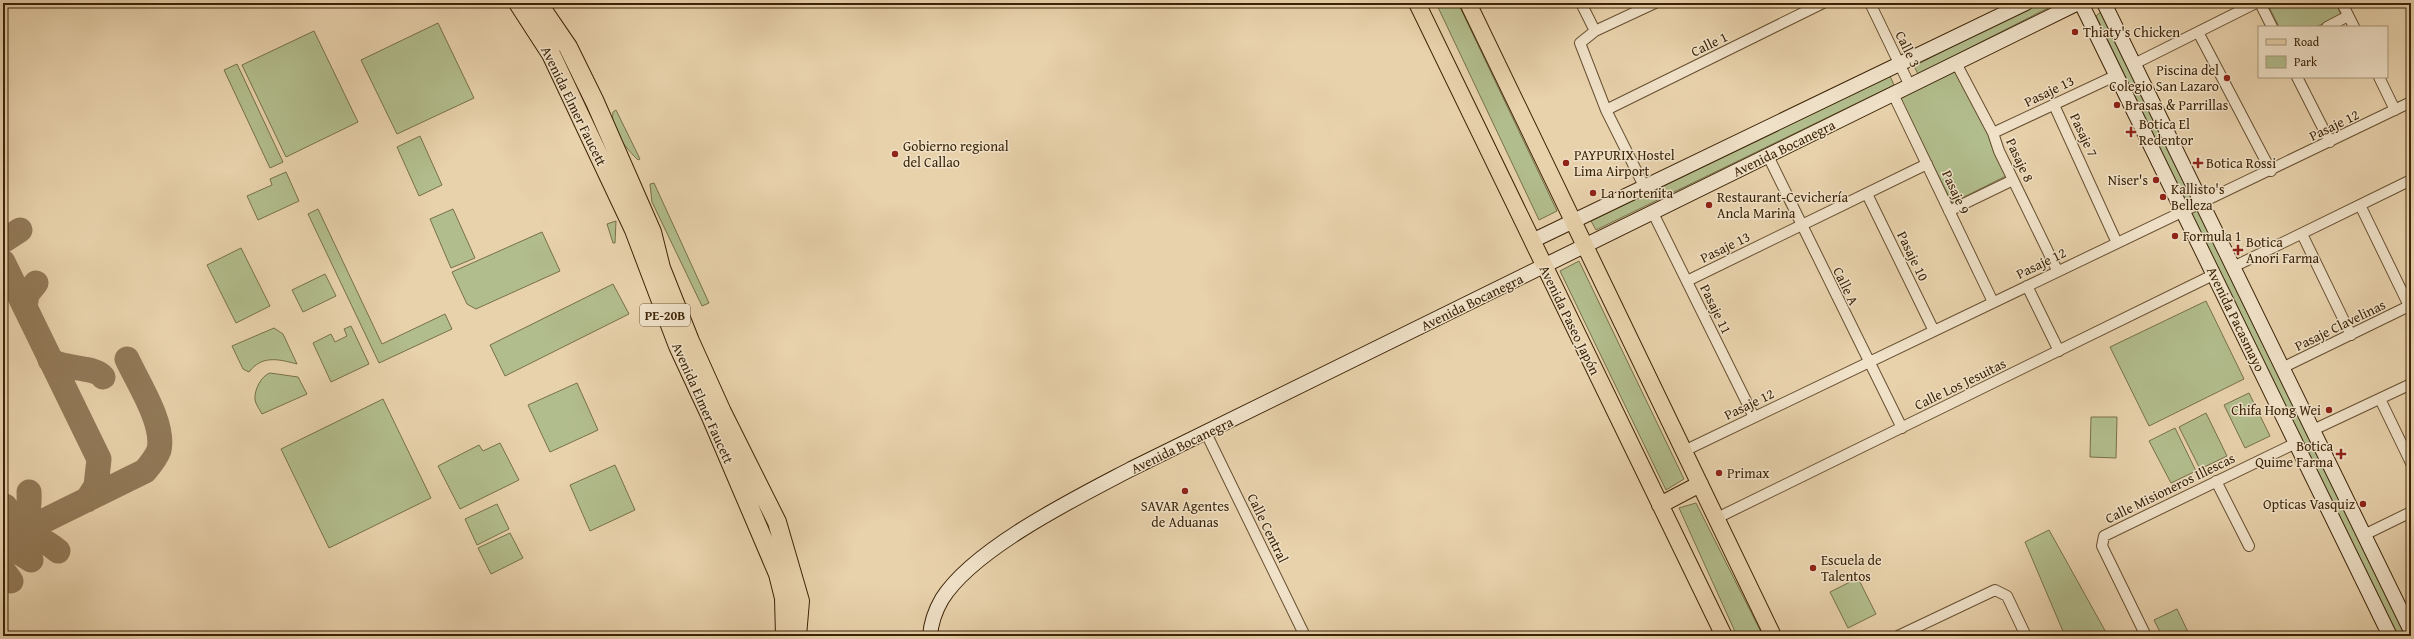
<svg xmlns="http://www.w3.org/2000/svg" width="2414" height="639" viewBox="0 0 2414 639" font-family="'Gentium Book Plus',serif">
	<rect width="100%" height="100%" fill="#e8d2ac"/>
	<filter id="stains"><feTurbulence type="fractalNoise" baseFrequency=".005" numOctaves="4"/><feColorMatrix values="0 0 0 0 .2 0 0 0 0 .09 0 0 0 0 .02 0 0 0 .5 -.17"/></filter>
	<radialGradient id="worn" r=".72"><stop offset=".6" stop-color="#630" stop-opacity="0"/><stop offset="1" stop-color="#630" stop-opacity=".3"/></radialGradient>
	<!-- green -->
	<path fill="#b2bd8d" stroke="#77704a" d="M 1436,3 L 1458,3 L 1557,211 L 1539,220 Z
		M 2038,3 L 2058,3 L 1918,74 L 1914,66 Z
		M 2267,3 L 2336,3 L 2341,15 L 2316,27 L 2279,27 Z
		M 2102,11 L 2193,198 L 2192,200 L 2184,198 L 2096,16 Z
		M 438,23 L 474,98 L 397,134 L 361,60 Z
		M 314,31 L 358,122 L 286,157 L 242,65 Z
		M 237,64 L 283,162 L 270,168 L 224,70 Z
		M 1957,69 L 2008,175 L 1952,203 L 1900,98 Z
		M 1890,76 L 1894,85 L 1596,230 L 1591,221 Z
		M 616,110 L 640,159 L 638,160 C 626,148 610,130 613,112 Z
		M 420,136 L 442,185 L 419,196 L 397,147 Z
		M 286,172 L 299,201 L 258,220 L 247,196 L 272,185 L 270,179 Z
		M 654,183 L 709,303 L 702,306 L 652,202 L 650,184 Z
		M 2201,201 L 2411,636 L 2390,636 L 2183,210 Z
		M 318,209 L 382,344 L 445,314 L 452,329 L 379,363 L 308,214 Z
		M 453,209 L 475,258 L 451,268 L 430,219 Z
		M 616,221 L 615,243 L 613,243 L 607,224 Z
		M 542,232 L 560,271 L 476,309 L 467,304 L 452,272 Z
		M 241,248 L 270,306 L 236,323 L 207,265 Z
		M 1579,261 L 1684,479 L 1666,490 L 1560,271 Z
		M 325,274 L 336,296 L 303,312 L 292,290 Z
		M 613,284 L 629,314 L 505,376 L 490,345 Z
		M 2206,301 L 2244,379 L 2149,426 L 2110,347 Z
		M 351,326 L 369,364 L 331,382 L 313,343 L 331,334 L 335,342 L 347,336 L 344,329 Z
		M 274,328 L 283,334 L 297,364 C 278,359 262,355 249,372 L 243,369 L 232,346 Z
		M 270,373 L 298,377 L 307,394 L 262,414 C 260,410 256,405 255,400 C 254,390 261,376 270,373 Z
		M 577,383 L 598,430 L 550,452 L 528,405 Z
		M 2249,393 L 2270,436 L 2245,448 L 2224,405 Z
		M 383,399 L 431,498 L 329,548 L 281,449 Z
		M 2206,413 L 2227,456 L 2200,469 L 2179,427 Z
		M 2091,417 L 2117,417 L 2116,458 L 2090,457 Z
		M 2175,428 L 2196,471 L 2171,483 L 2149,441 Z
		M 500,443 L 519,480 L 460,509 L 438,466 L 479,445 L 483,451 Z
		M 615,465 L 635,510 L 590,531 L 570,485 Z
		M 1696,503 L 1763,636 L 1737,636 L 1679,508 Z
		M 497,504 L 509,529 L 477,545 L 465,519 Z
		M 2049,530 L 2108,636 L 2065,636 L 2025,542 Z
		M 510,533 L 523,558 L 491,574 L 478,548 Z
		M 1858,578 L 1876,614 L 1848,628 L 1830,592 Z
		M 2177,609 L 2190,636 L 2162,636 L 2154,620 Z"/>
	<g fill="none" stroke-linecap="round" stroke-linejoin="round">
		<!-- taxiway -->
		<path stroke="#927a59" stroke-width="25" d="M 3,241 L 20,230
			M 3,262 L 99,459 L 96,486 L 87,500
			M 25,307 L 27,294 L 36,283
			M 50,360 C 64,370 95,366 103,377
			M 3,527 L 6,519 L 5,506
			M 14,534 C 32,536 44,539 58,551
			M 13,535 C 27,521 30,511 29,492
			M 3,541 L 145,471 C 151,464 156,458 159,450 C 165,424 138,383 127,359
			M 3,548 L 17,551 L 31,560
			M 3,570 L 11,581"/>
		<defs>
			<path id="street" d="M 1581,3 L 1595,31
				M 1870,3 L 1910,86
				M 2260,3 L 2272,27
				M 2342,3 L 2354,27
				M 2327,27 L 2348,16
				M 2198,32 L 2271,171
				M 1956,63 L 1993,133 L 1999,151 L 2057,270
				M 2134,64 L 2256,3
				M 2297,77 L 2330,142
				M 2379,77 L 2395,110
				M 1893,94 L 1993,302
				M 2054,105 L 2117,243
				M 1606,110 L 1823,3
				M 1993,133 L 2117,75
				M 1768,156 L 1902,428
				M 1644,186 L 1606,110 L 1580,43 L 1595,31 L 1655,3
				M 1867,194 L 1934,331
				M 2360,205 L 2411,310
				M 1949,211 L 2013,180
				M 1653,213 L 1754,417
				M 2302,234 L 2351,335
				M 2233,267 L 2411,180
				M 1687,281 L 1927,164
				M 2027,286 L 2059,351
				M 2282,368 L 2409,306
				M 2380,399 L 2411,463
				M 2313,430 L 2411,384
				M 1206,433 L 1305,636
				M 1684,451 L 2411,102
				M 2216,481 L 2249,546
				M 1717,518 L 2215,274
				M 2364,535 L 2411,512
				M 1898,636 L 1995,590 L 2007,596 L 2026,636
				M 2146,636 L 2102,546 L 2104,536 L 2296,443"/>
			<path id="secondary" d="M 2081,3 L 2390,636
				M 2104,3 L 2411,631
				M 1532,241 L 2026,3
				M 930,636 C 931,622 935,611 942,599 C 974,548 1078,497 1131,469 L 2078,3"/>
			<path id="primary" d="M 1417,3 L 1724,636
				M 1468,3 L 1773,636
				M 1660,505 L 1700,484"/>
			<path id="highway" d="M 518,3 L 551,54 L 634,230 L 678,346 L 711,417 L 778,574 L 784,598 L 785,636
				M 538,3 L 568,47 L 595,102 L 652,232 L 661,268 L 690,341 L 722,412 L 777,522 L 800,601 L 797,636"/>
		</defs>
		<!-- street casing -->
		<use href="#street" stroke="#674f30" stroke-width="12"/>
		<!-- secondary casing -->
		<use href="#secondary" stroke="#3c2306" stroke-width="16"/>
		<!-- primary casing -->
		<use href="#primary" stroke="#3c2306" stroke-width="18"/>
		<!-- highway casing -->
		<use href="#highway" stroke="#3c2306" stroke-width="20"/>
		<!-- street -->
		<use href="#street" stroke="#f0e2c9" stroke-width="10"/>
		<!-- secondary -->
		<use href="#secondary" stroke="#f0e2c9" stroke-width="14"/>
		<!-- primary -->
		<use href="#primary" stroke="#e8d2ac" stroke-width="16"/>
		<!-- highway -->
		<use href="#highway" stroke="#e8d2ac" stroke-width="18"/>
	</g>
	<!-- markers -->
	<g fill="#8f2418" stroke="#f0e2c9" stroke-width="1.5">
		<circle cx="2075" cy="32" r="4"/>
		<circle cx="2227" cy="78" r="4"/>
		<circle cx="2117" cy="105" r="4"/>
		<path d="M2129 126h4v4h4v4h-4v4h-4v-4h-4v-4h4z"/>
		<circle cx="895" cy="154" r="4"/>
		<circle cx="1566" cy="163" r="4"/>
		<path d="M2196 157h4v4h4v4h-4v4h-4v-4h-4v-4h4z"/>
		<circle cx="2156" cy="180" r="4"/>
		<circle cx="1593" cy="193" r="4"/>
		<circle cx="2163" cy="197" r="4"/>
		<circle cx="1709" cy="205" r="4"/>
		<circle cx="2175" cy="236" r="4"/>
		<path d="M2236 244h4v4h4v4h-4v4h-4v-4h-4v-4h4z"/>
		<circle cx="2329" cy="410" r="4"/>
		<path d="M2339 448h4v4h4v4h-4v4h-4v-4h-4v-4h4z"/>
		<circle cx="1719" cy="473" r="4"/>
		<circle cx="1185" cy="491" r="4"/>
		<circle cx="2363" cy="504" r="4"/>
		<circle cx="1813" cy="568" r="4"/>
	</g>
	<g text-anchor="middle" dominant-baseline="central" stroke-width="3" stroke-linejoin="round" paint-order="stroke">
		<!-- shield labels -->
		<rect fill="#f0e2c9" stroke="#725c40" stroke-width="1" x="640" y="304" width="50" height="22" rx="3"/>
		<g font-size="13" font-weight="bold" fill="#3c2306">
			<text x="665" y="315">PE-20B</text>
		</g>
		<!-- poi labels -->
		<g font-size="14" fill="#3c2306" stroke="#f0e2c9" text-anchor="start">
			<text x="2083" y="32">Thiaty's Chicken</text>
			<text x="2219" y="70" text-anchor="end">Piscina del<tspan x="2219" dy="16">Colegio San Lazaro</tspan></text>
			<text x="2125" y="105">Brasas &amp; Parrillas</text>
			<text x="2139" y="124">Botica El<tspan x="2139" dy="16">Redentor</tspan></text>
			<text x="903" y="146">Gobierno regional<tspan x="903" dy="16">del Callao</tspan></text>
			<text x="1574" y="155">PAYPURIX Hostel<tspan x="1574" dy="16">Lima Airport</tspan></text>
			<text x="2206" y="163">Botica Rossi</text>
			<text x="2148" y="180" text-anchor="end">Niser's</text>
			<text x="2171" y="189">Kallisto's<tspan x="2171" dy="16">Belleza</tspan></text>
			<text x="1601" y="193">La nortenita</text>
			<text x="1717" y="197">Restaurant-Cevichería<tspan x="1717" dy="16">Ancla Marina</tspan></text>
			<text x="2183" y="236">Formula 1</text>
			<text x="2246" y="242">Botica<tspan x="2246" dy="16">Anori Farma</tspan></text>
			<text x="2321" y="410" text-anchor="end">Chifa Hong Wei</text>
			<text x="2333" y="446" text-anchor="end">Botica<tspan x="2333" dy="16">Quime Farma</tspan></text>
			<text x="1727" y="473">Primax</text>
			<text x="2355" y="504" text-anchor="end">Opticas Vasquiz</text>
			<text x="1185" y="506" text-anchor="middle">SAVAR Agentes<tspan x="1185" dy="16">de Aduanas</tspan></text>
			<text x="1821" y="560">Escuela de<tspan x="1821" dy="16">Talentos</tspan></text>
		</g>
		<!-- street labels -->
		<g font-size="14" fill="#3c2306" stroke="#f0e2c9">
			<text transform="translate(1709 44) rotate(-26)">Calle 1</text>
			<text transform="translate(1908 49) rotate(64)">Calle 3</text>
			<text transform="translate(2049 91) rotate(-26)">Pasaje 13</text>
			<text transform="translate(574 106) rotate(64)">Avenida Elmer Faucett</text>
			<text transform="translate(2334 125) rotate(-26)">Pasaje 12</text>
			<text transform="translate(2084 135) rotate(65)">Pasaje 7</text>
			<text transform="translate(1784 148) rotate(-26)">Avenida Bocanegra</text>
			<text transform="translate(2020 160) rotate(65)">Pasaje 8</text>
			<text transform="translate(1956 192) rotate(65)">Pasaje 9</text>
			<text transform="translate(1725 247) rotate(-26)">Pasaje 13</text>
			<text transform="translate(1913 256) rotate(64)">Pasaje 10</text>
			<text transform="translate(2041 263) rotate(-26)">Pasaje 12</text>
			<text transform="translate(1846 286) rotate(64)">Calle A</text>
			<text transform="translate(1472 302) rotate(-26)">Avenida Bocanegra</text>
			<text transform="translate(1716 309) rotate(64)">Pasaje 11</text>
			<text transform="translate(2236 319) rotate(64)">Avenida Pacasmayo</text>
			<text transform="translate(1570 320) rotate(64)">Avenida Paseo Japón</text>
			<text transform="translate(2340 325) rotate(-26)">Pasaje Clavelinas</text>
			<text transform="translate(1960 384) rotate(-26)">Calle Los Jesuitas</text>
			<text transform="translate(703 403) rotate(66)">Avenida Elmer Faucett</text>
			<text transform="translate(1749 404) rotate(-26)">Pasaje 12</text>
			<text transform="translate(1182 445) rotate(-26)">Avenida Bocanegra</text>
			<text transform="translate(2170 488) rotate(-26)">Calle Misioneros Illescas</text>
			<text transform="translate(1268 528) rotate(64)">Calle Central</text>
		</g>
	</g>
	<!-- margin -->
	<rect width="2414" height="639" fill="none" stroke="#e8d2ac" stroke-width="16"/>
	<rect x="4" y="4" width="2406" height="631" fill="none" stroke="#3c2306" stroke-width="2"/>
	<rect x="8" y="8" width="2398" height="623" fill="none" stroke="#3c2306"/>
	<!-- legend -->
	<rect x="2258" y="26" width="130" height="52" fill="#f0e2c9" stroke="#a8967b"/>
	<rect x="2266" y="39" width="20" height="6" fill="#e8d2ac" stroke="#a8967b"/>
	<text x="2294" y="46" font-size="12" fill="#3c2306">Road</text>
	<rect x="2266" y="56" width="20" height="12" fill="#b2bd8d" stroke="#a8967b"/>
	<text x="2294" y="66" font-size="12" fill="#3c2306">Park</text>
	<rect width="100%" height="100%" filter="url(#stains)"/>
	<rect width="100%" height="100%" fill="url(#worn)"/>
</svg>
